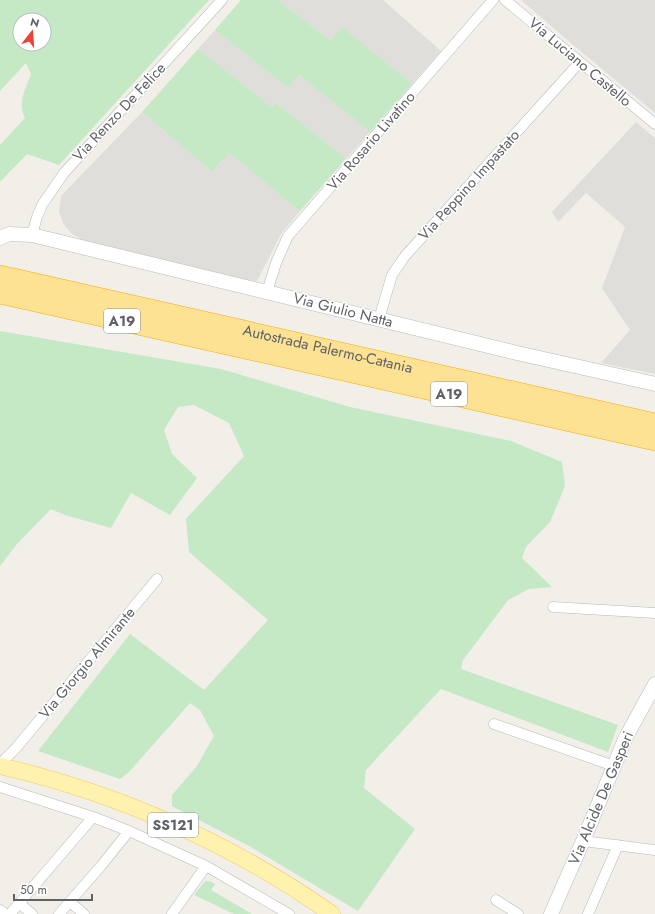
<svg xmlns="http://www.w3.org/2000/svg" width="655" height="914" viewBox="0 0 655 914" font-family="Jost,sans-serif">
	<rect width="100%" height="100%" fill="#f1efe8"/>
	<!-- industrial -->
	<path fill="#e0deda" d="M 278,0 L 383,0 L 441,51 L 412,84 L 342,28 L 331,41 Z
		M 521,0 L 655,0 L 655,113 L 572,44 Z
		M 215,30 L 288,88 L 299,75 L 370,132 L 346,159 L 276,103 L 272,107 L 198,49 Z
		M 142,112 L 212,172 L 229,153 L 300,211 L 281,234 L 257,281 L 248,280 L 85,241 L 72,234 L 63,223 L 59,211 L 61,196 Z
		M 636,122 L 655,138 L 655,374 L 601,363 L 630,330 L 602,288 L 625,227 L 586,193 L 558,222 L 552,212 Z"/>
	<!-- green -->
	<path fill="#c5e8c5" fill-rule="evenodd" d="M 0,0 L 209,0 L 59,165 L 27,154 L 0,182 L 0,145 L 25,118 C 17,102 26,89 31,74 L 26,63 L 0,91 ZM 20,20 L 44,20 L 44,44 L 20,44 Z
		M 241,0 L 278,0 L 331,41 L 342,27 L 412,84 L 370,132 L 299,75 L 288,88 L 215,30 Z
		M 198,49 L 272,107 L 276,103 L 346,159 L 300,211 L 229,153 L 212,172 L 142,112 Z
		M 0,331 L 221,369 L 350,407 L 511,441 L 562,462 L 565,486 L 550,522 L 526,547 L 522,558 L 552,587 L 529,589 L 508,600 L 463,660 L 461,669 L 618,725 L 608,752 L 441,689 L 366,770 L 364,788 L 415,829 L 358,911 L 249,846 L 172,806 L 172,795 L 197,766 L 214,736 L 200,710 L 190,703 L 129,772 L 120,779 L 38,751 L 130,634 L 204,690 L 268,620 L 189,552 L 186,519 L 244,456 L 229,423 L 194,405 L 178,407 L 164,430 L 172,454 L 197,478 L 170,515 L 131,493 L 111,528 L 65,515 L 51,509 L 17,544 L 0,566 Z
		M 205,881 L 209,881 L 215,884 L 211,890 L 252,914 L 234,914 L 194,895 Z"/>
	<g fill="none" stroke-linecap="round" stroke-linejoin="round">
		<defs>
			<path id="street" d="M 505,0 L 655,124
				M 32,235 L 37,217 L 42,205 L 64,173 L 222,0
				M 267,292 L 276,263 L 288,236 L 493,0
				M 379,319 L 392,275 L 405,256 L 580,62
				M 553,607 L 655,613
				M 494,724 L 614,766
				M 4,760 L 16,748 L 157,579
				M 0,787 L 93,817 L 129,831 L 206,866 L 289,914
				M 583,841 L 655,850
				M 496,900 L 518,914
				M 70,902 L 84,914
				M 19,903 L 32,914
				M 0,910 L 5,914
				M 10,914 L 93,817
				M 59,914 L 101,866 L 129,831
				M 172,914 L 206,866
				M 588,914 L 618,845"/>
			<path id="secondary" d="M 0,238 L 9,234 L 32,235 L 517,353 L 655,384
				M 551,914 L 583,841 L 626,737 L 655,684"/>
			<path id="primary" d="M 0,766 C 118,793 233,844 332,914"/>
			<g id="highway">
				<path id="s1" d="M 0,275 L 655,423"/>
				<path d="M 0,294 L 655,441"/>
			</g>
		</defs>
		<!-- street casing -->
		<use href="#street" stroke="#b5b8bc" stroke-width="11"/>
		<!-- secondary casing -->
		<use href="#secondary" stroke="#b6babf" stroke-width="15"/>
		<!-- primary casing -->
		<use href="#primary" stroke="#f2c960" stroke-width="17"/>
		<!-- highway casing -->
		<use href="#highway" stroke="#f9ab00" stroke-width="20"/>
		<!-- street -->
		<use href="#street" stroke="#fff" stroke-width="10"/>
		<!-- secondary -->
		<use href="#secondary" stroke="#fff" stroke-width="14"/>
		<!-- primary -->
		<use href="#primary" stroke="#fff2af" stroke-width="16"/>
		<!-- highway -->
		<use href="#highway" stroke="#fde293" stroke-width="19"/>
	</g>
	<g text-anchor="middle" dominant-baseline="central" stroke-width="3" stroke-linejoin="round" paint-order="stroke">
		<!-- shield labels -->
		<g fill="#fff" stroke="#8f9295" stroke-width="1">
			<rect x="104" y="309" width="36" height="24" rx="3"/>
			<rect x="431" y="382" width="36" height="24" rx="3"/>
			<rect x="148" y="813" width="50" height="24" rx="3"/>
		</g>
		<g font-size="14" font-weight="bold" fill="#5f6368">
			<text x="122" y="321">A19</text>
			<text x="449" y="394">A19</text>
			<text x="173" y="825">SS121</text>
		</g>
		<!-- street labels -->
		<g font-size="15" fill="#5f6368" stroke="#fff">
			<text transform="translate(580 62) rotate(40)">Via Luciano Castello</text>
			<text transform="translate(119 112) rotate(-47)">Via Renzo De Felice</text>
			<text transform="translate(371 141) rotate(-49)">Via Rosario Livatino</text>
			<text transform="translate(469 185) rotate(-48)">Via Peppino Impastato</text>
			<text transform="translate(343 310) rotate(14)">Via Giulio Natta</text>
			<text stroke="none"><textPath href="#s1" startOffset="336">Autostrada Palermo-Catania</textPath></text>
			<text transform="translate(87 663) rotate(-50)">Via Giorgio Almirante</text>
			<text transform="translate(601 798) rotate(-67)">Via Alcide De Gasperi</text>
		</g>
	</g>
	<!-- north arrow -->
	<g transform="translate(32 32) rotate(17)"><circle r="19" fill="#ffffff" stroke="#bfc1c3"/>
	<path d="M0-3L7 15L0 10L-7 15Z" fill="#ea4335"/>
	<text y="-6" font-size="11" font-weight="bold" text-anchor="middle" fill="#5f6368">N</text>
	</g>
	<!-- scale -->
	<path d="M14 894v6h78v-6" fill="none" stroke="#5f6368" stroke-width="2"/>
	<text x="20" y="894" font-size="12" fill="#5f6368" stroke="#ffffff" stroke-width="3" paint-order="stroke">50 m</text>
</svg>
